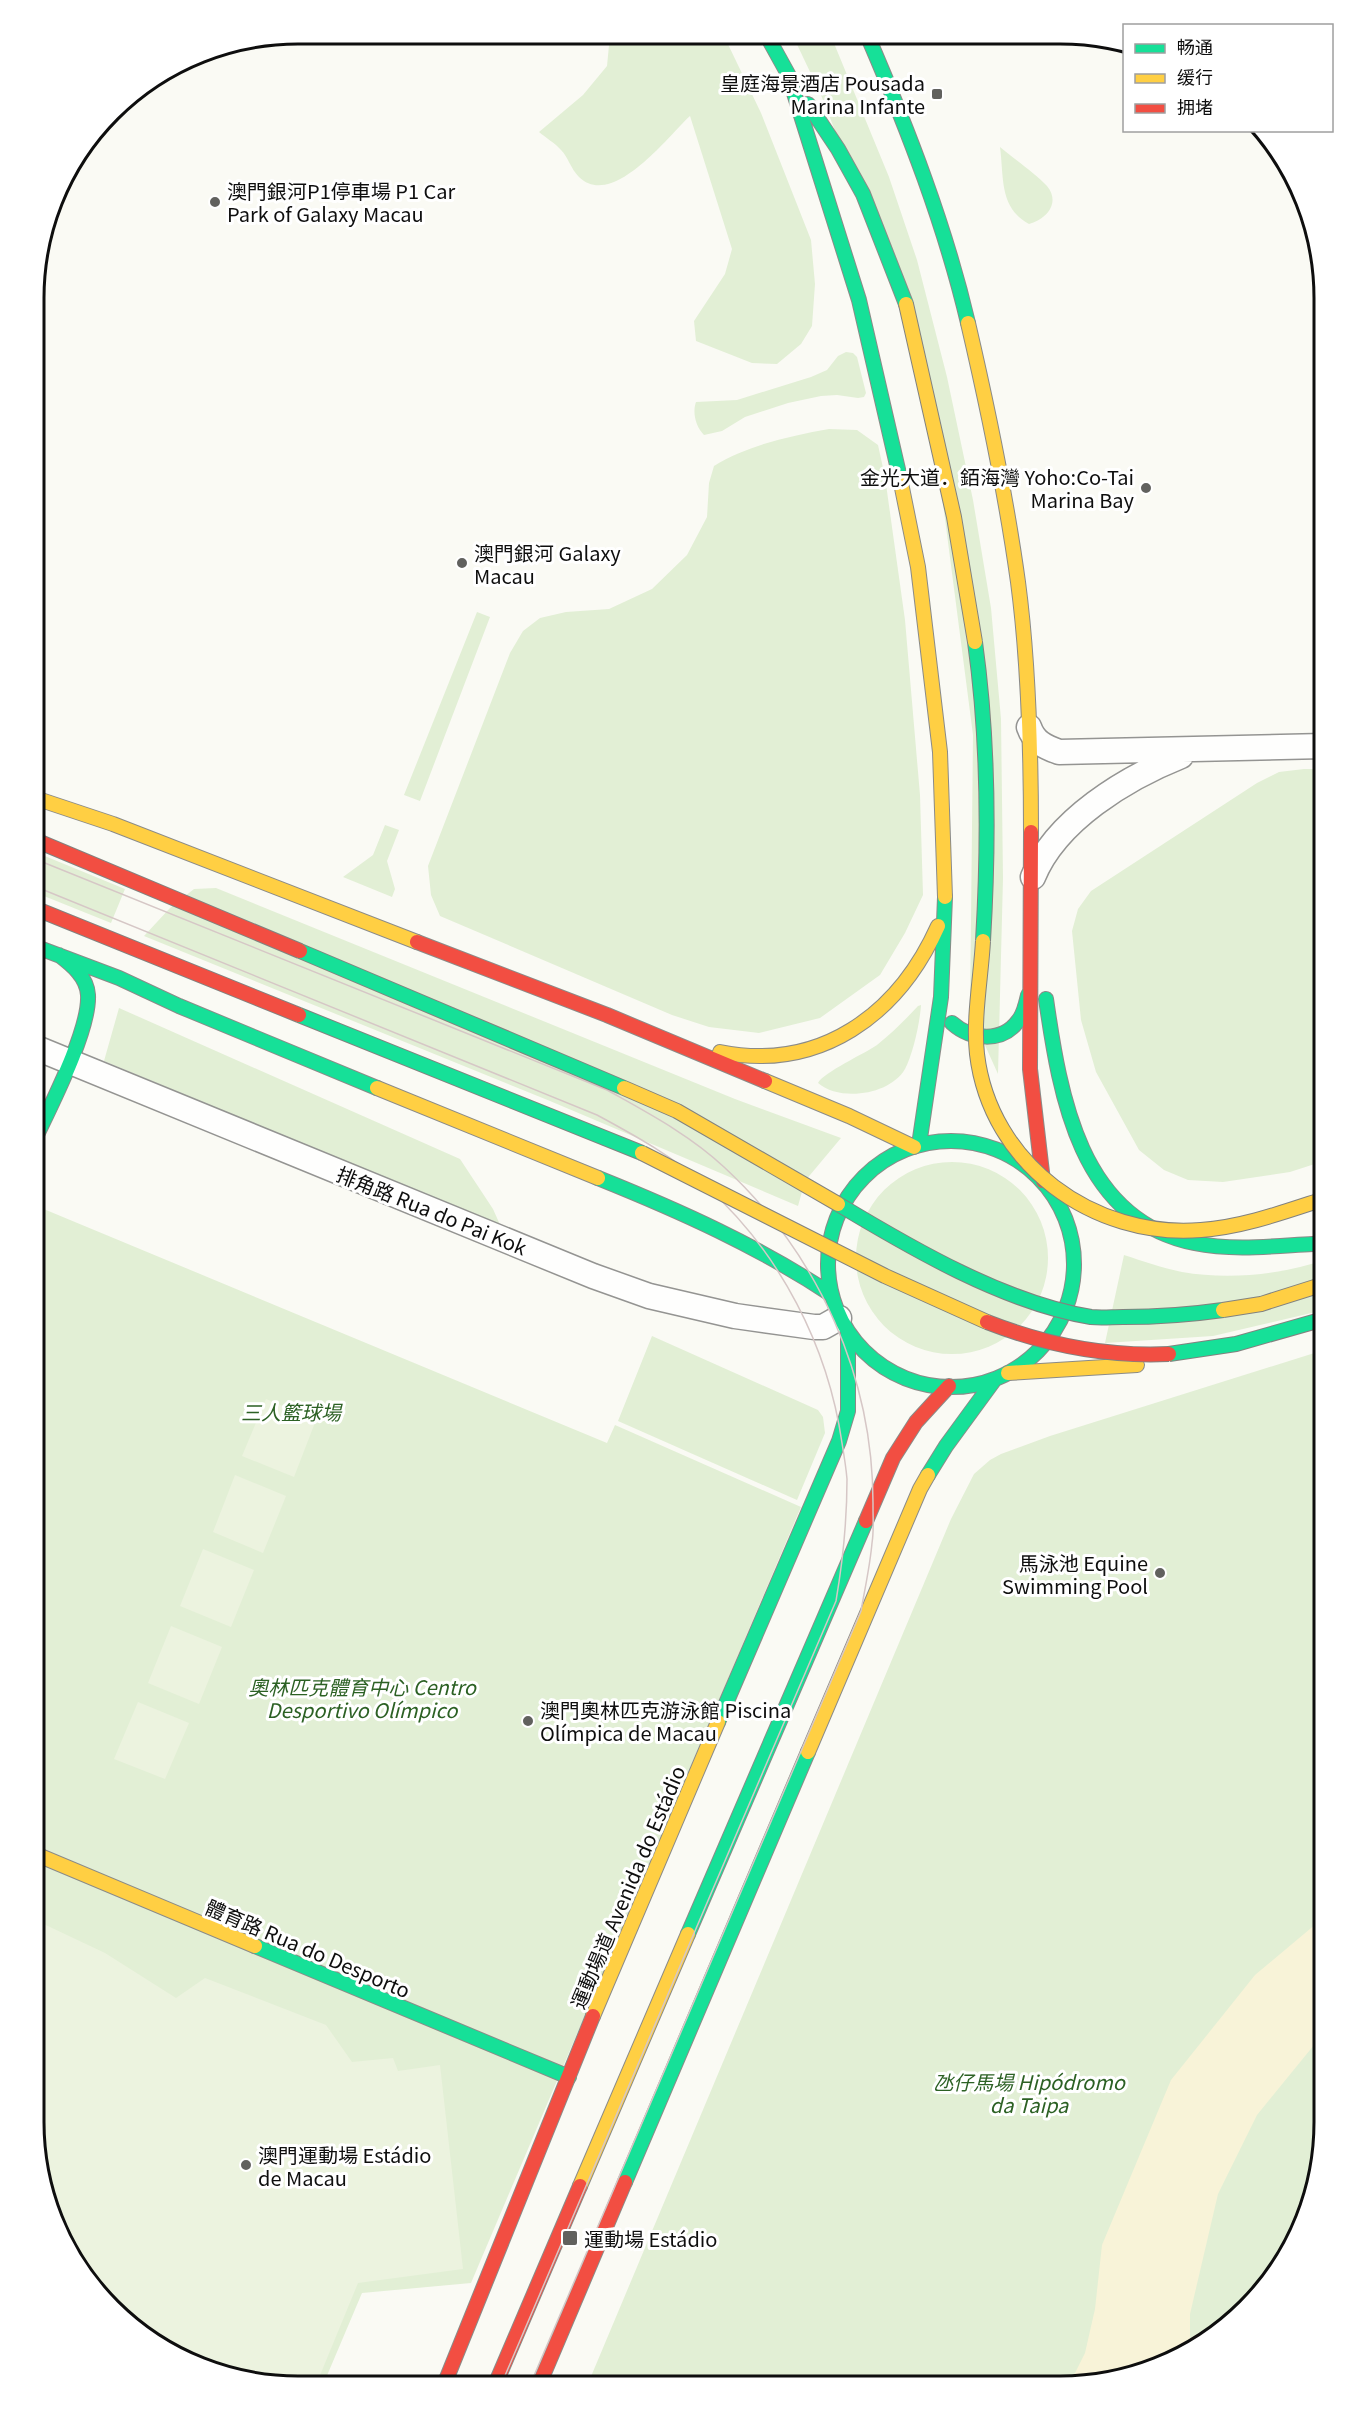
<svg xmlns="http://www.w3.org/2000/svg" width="1357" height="2420" viewBox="0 0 1357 2420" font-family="Georgia,'Noto Sans SC',serif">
	<rect width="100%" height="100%" fill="#fafaf4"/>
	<!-- green -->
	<path fill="#e2efd5" d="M 610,35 L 723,36 L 725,38 L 761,113 L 811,240 L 815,284 L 812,326 L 801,344 L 777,364 L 752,363 L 696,341 L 694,321 L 725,274 L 732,249 L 690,116 C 669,135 613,210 579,177 C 571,169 568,157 561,150 C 555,143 546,138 539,132 L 583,95 L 607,66 Z
		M 793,36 L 831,36 L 889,177 L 917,260 L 947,377 L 973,500 L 991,608 L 1001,719 L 1003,878 L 998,1074 L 970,1012 L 973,735 L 924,357 L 821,95 Z
		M 1000,147 C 1013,158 1036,174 1047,186 C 1061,203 1046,220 1029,224 C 999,208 1004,177 1000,147 Z
		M 846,352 L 853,353 L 857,357 L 866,393 L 864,397 L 858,398 L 837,395 L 821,396 L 788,403 L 745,417 L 722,431 L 704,435 C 696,427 692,413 696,402 L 737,400 L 811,377 L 827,370 L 838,356 Z
		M 829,429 L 857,430 L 878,445 L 885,477 L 905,620 L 920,795 L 923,895 L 905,933 L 880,975 L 820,1018 L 759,1033 L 709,1027 L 672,1015 L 440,916 L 431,895 L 428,866 L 510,653 L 523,631 L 540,618 L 566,612 L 609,609 L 652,589 L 687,555 L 707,517 L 709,483 L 714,466 C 748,445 790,436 829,429 Z
		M 477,612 L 490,617 L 420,801 L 404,795 Z
		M 1304,769 L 1324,769 L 1324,1161 L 1290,1172 L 1223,1182 L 1188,1180 L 1164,1170 L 1139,1150 L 1096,1072 L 1081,1020 L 1072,931 L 1078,909 L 1091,891 L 1257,783 L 1279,772 Z
		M 385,825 L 399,830 L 387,861 L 395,889 L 392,897 L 343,877 L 373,855 Z
		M 35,852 L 125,889 L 111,923 L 34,892 Z
		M 216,888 L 735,1099 L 841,1138 L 805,1181 L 798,1206 L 550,1101 L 144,936 L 170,908 L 194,889 Z
		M 921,1005 C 920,1022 913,1054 905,1069 C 890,1095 840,1102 818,1083 C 824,1072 864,1054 877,1045 C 892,1033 905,1020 918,1006 Z
		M 119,1008 L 460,1159 L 493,1209 L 501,1227 L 104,1061 Z
		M856 1258a96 96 0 1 1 192 0a96 96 0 1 1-192 0Z
		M 34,1205 L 607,1443 L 615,1425 L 801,1507 L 471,2283 L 362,2293 L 323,2385 L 263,2385 L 196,2367 L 136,2332 L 87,2283 L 47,2208 L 33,2122 Z
		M 1124,1255 C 1143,1261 1162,1268 1182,1272 C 1228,1280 1280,1275 1324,1260 L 1324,1310 L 1213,1336 L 1105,1343 Z
		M 652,1336 L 818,1410 L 823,1417 L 825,1433 L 797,1500 L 618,1421 Z
		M 1324,1350 L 1323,2140 L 1304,2223 L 1270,2283 L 1220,2333 L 1145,2373 L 1060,2387 L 587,2386 L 951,1519 L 974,1474 L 990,1460 L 1001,1454 L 1050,1436 Z"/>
	<!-- sand -->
	<path fill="#f8f3d8" d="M 1323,1918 L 1323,2034 L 1257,2115 L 1218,2194 L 1190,2314 L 1190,2349 L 1145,2373 L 1069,2385 L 1085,2353 L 1095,2309 L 1102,2245 L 1171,2080 L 1255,1975 Z"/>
	<!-- pitch -->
	<path fill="#ecf3df" d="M 266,1399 L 316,1420 L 294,1477 L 242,1456 Z
		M 235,1475 L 286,1496 L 263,1553 L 213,1532 Z
		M 203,1549 L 254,1570 L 231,1627 L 180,1606 Z
		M 171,1626 L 222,1647 L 199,1704 L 148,1683 Z
		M 138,1702 L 189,1723 L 165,1779 L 114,1759 Z
		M 33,1919 L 105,1953 L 176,1998 L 205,1978 L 326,2025 L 352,2062 L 393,2058 L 398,2071 L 440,2065 L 463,2269 L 358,2283 L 316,2385 L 263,2385 L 196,2367 L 136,2332 L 87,2283 L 47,2208 L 33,2123 Z"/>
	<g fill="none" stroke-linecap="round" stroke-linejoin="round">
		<defs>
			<path id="street" d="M 1029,727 C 1034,742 1045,747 1059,752 L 1324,746
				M 1033,877 C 1056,820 1126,778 1181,756
				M 34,1047 L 593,1276 L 649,1296 L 735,1316 L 814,1327 L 823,1327 L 839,1318"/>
			<path id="fast" d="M 767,36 L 788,74 L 859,300 L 900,478
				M 868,37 C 908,130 945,225 968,323
				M 808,104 L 838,149 L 863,194 L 906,304
				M 34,946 L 119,978 L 179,1006 L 377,1088
				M 1046,999 C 1060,1096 1080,1220 1194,1243 C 1233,1251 1274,1246 1313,1244
				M 952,1023 C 971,1040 1002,1043 1018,1021 C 1024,1014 1026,1004 1028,995
				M828 1264a123 123 0 1 1 246 0a123 123 0 1 1-246 0Z
				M 34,1141 C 50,1107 90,1030 88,995 C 87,977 72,965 59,955
				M 919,1145 L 941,997 L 945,897
				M 598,1178 C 680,1211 758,1246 832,1295
				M 928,1475 L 946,1446 L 995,1379
				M 718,1722 L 839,1441 L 848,1411 L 848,1334
				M 688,1934 L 866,1521
				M 255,1946 L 569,2077
				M 625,2182 L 808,1752"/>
			<path id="slow" d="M 968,323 C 988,409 1006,495 1018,582 C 1029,665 1031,749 1031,832
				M 900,478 L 918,567 L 940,752 L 945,897
				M 35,798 L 113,824 L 417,942
				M 720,1052 C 820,1072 898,1015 938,926
				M 765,1081 L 849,1116 L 914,1147
				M 377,1088 L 598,1178
				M 1008,1373 L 1137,1365
				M 808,1752 L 920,1489 L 928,1475
				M 33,1853 L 255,1946
				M 593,2016 L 718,1722
				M 580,2186 L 688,1934"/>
			<path id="jam" d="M 1031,832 L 1030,1069 L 1043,1181
				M 417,942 L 607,1015 L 765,1081
				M 866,1521 L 893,1458 L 916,1422 L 949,1386
				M 444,2385 L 593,2016
				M 495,2385 L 580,2186
				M 539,2385 L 625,2182"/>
		</defs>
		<!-- street casing -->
		<use href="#street" stroke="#949492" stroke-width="27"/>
		<!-- fast casing -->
		<use href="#fast" stroke="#8b8b88" stroke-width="16"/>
		<!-- slow casing -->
		<use href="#slow" stroke="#8b8b88" stroke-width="16"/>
		<!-- jam casing -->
		<use href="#jam" stroke="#8b8b88" stroke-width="16"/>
		<!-- street -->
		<use href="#street" stroke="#fefefd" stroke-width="24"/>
		<!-- fast -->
		<use href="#fast" stroke="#16e098" stroke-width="14"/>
		<!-- slow -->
		<use href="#slow" stroke="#ffcf43" stroke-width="14"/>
		<!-- jam -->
		<use href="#jam" stroke="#f24e42" stroke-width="14"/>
		<!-- tram -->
		<path stroke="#d6c7c6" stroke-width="1.5" d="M 35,859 L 607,1090 C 648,1113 690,1135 724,1167 C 819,1255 874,1378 873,1507 C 873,1519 874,1531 872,1543 C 870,1566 865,1588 861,1611 L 530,2385
			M 34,886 L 597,1115 C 636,1136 674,1157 707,1187 C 780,1253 828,1346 842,1443 C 844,1455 846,1467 847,1479 C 847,1520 843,1560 836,1601 L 501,2385"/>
		<defs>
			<path id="fast-bridge" d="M 975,642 C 989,742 989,841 983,941
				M 300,951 L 624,1088
				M 299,1015 L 642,1153
				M 838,1204 C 911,1248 1005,1303 1091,1317 C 1101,1318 1112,1317 1123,1317 C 1157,1317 1188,1315 1223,1310
				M 1169,1354 L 1236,1344 L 1324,1319"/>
			<path id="slow-bridge" d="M 906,304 L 954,517 L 975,642
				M 983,941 C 981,977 973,1019 977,1054 C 990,1164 1094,1239 1201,1230 C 1243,1227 1284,1212 1324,1199
				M 624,1088 L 677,1111 L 838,1204
				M 642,1153 L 885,1276 L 987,1322
				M 1223,1310 L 1261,1304 L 1324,1284"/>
			<path id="jam-bridge" d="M 35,840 L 300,951
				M 34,908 L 299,1015
				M 987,1322 C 1046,1345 1105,1357 1169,1354"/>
		</defs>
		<!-- fast-bridge casing -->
		<use href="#fast-bridge" stroke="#82827f" stroke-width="16" stroke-linecap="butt"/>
		<!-- slow-bridge casing -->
		<use href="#slow-bridge" stroke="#82827f" stroke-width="16" stroke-linecap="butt"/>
		<!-- jam-bridge casing -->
		<use href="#jam-bridge" stroke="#82827f" stroke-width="16" stroke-linecap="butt"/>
		<!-- fast-bridge -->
		<use href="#fast-bridge" stroke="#16e098" stroke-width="14"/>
		<!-- slow-bridge -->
		<use href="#slow-bridge" stroke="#ffcf43" stroke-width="14"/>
		<!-- jam-bridge -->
		<use href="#jam-bridge" stroke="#f24e42" stroke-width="14"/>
	</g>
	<!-- markers -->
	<g fill="#61615e" stroke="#fff" stroke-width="2">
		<rect x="931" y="88" width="12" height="12" rx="3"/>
		<circle cx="215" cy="202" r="6"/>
		<circle cx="1146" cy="488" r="6"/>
		<circle cx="462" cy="563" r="6"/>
		<circle cx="1160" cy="1573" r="6"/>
		<circle cx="528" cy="1721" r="6"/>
		<circle cx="246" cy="2165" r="6"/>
		<rect x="562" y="2230" width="16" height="16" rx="3"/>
	</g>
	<g text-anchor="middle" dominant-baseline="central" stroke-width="6" stroke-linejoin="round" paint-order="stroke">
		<!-- poi labels -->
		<g font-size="20" fill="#0e0e0e" stroke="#fff" text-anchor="start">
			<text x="925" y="82" text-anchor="end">皇庭海景酒店 Pousada<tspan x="925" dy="23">Marina Infante</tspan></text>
			<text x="227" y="190">澳門銀河P1停車場 P1 Car<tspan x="227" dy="23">Park of Galaxy Macau</tspan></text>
			<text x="1134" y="476" text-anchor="end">金光大道．銆海灣 Yoho:Co-Tai<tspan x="1134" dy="23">Marina Bay</tspan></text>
			<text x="474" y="552">澳門銀河 Galaxy<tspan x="474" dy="23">Macau</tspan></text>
			<text x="1148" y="1562" text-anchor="end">馬泳池 Equine<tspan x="1148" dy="23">Swimming Pool</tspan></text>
			<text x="540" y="1709">澳門奧林匹克游泳館 Piscina<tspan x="540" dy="23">Olímpica de Macau</tspan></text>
			<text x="258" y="2154">澳門運動場 Estádio<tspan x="258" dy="23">de Macau</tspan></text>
			<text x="584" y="2238">運動場 Estádio</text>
		</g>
		<!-- street labels -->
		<g font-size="20" fill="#0e0e0e" stroke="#fff">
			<text transform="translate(432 1210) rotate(22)">排角路 Rua do Pai Kok</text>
			<text transform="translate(627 1887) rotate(-67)">運動場道 Avenida do Estádio</text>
			<text transform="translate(308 1948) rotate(23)">體育路 Rua do Desporto</text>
		</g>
		<!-- park labels -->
		<g font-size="20" font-style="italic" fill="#2c6124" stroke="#fff">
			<text x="291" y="1411">三人籃球場</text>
			<text x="362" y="1686">奧林匹克體育中心 Centro<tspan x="362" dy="23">Desportivo Olímpico</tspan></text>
			<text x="1029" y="2081">氹仔馬場 Hipódromo<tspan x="1029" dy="23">da Taipa</tspan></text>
		</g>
	</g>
	<!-- crop -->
	<path d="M0 0H1357V2420H0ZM298 44H1060A254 254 0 0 1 1314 298V2122A254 254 0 0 1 1060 2376H298A254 254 0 0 1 44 2122V298A254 254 0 0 1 298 44Z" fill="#fff" fill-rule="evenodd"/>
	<path fill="none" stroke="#0e0e0e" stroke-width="3" d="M298 44H1060A254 254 0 0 1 1314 298V2122A254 254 0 0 1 1060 2376H298A254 254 0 0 1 44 2122V298A254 254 0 0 1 298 44Z"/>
	<!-- legend -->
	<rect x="1123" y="24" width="210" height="108" fill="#ffffff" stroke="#9f9f9f" stroke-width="1.5"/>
	<rect x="1135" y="44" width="30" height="9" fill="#16e098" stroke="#9f9f9f" stroke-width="1.5"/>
	<text x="1177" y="54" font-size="18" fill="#0e0e0e">畅通</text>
	<rect x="1135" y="74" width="30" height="9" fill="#ffcf43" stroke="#9f9f9f" stroke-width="1.5"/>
	<text x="1177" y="84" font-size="18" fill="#0e0e0e">缓行</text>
	<rect x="1135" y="104" width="30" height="9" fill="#f24e42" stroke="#9f9f9f" stroke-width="1.5"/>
	<text x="1177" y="114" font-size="18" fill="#0e0e0e">拥堵</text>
</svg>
